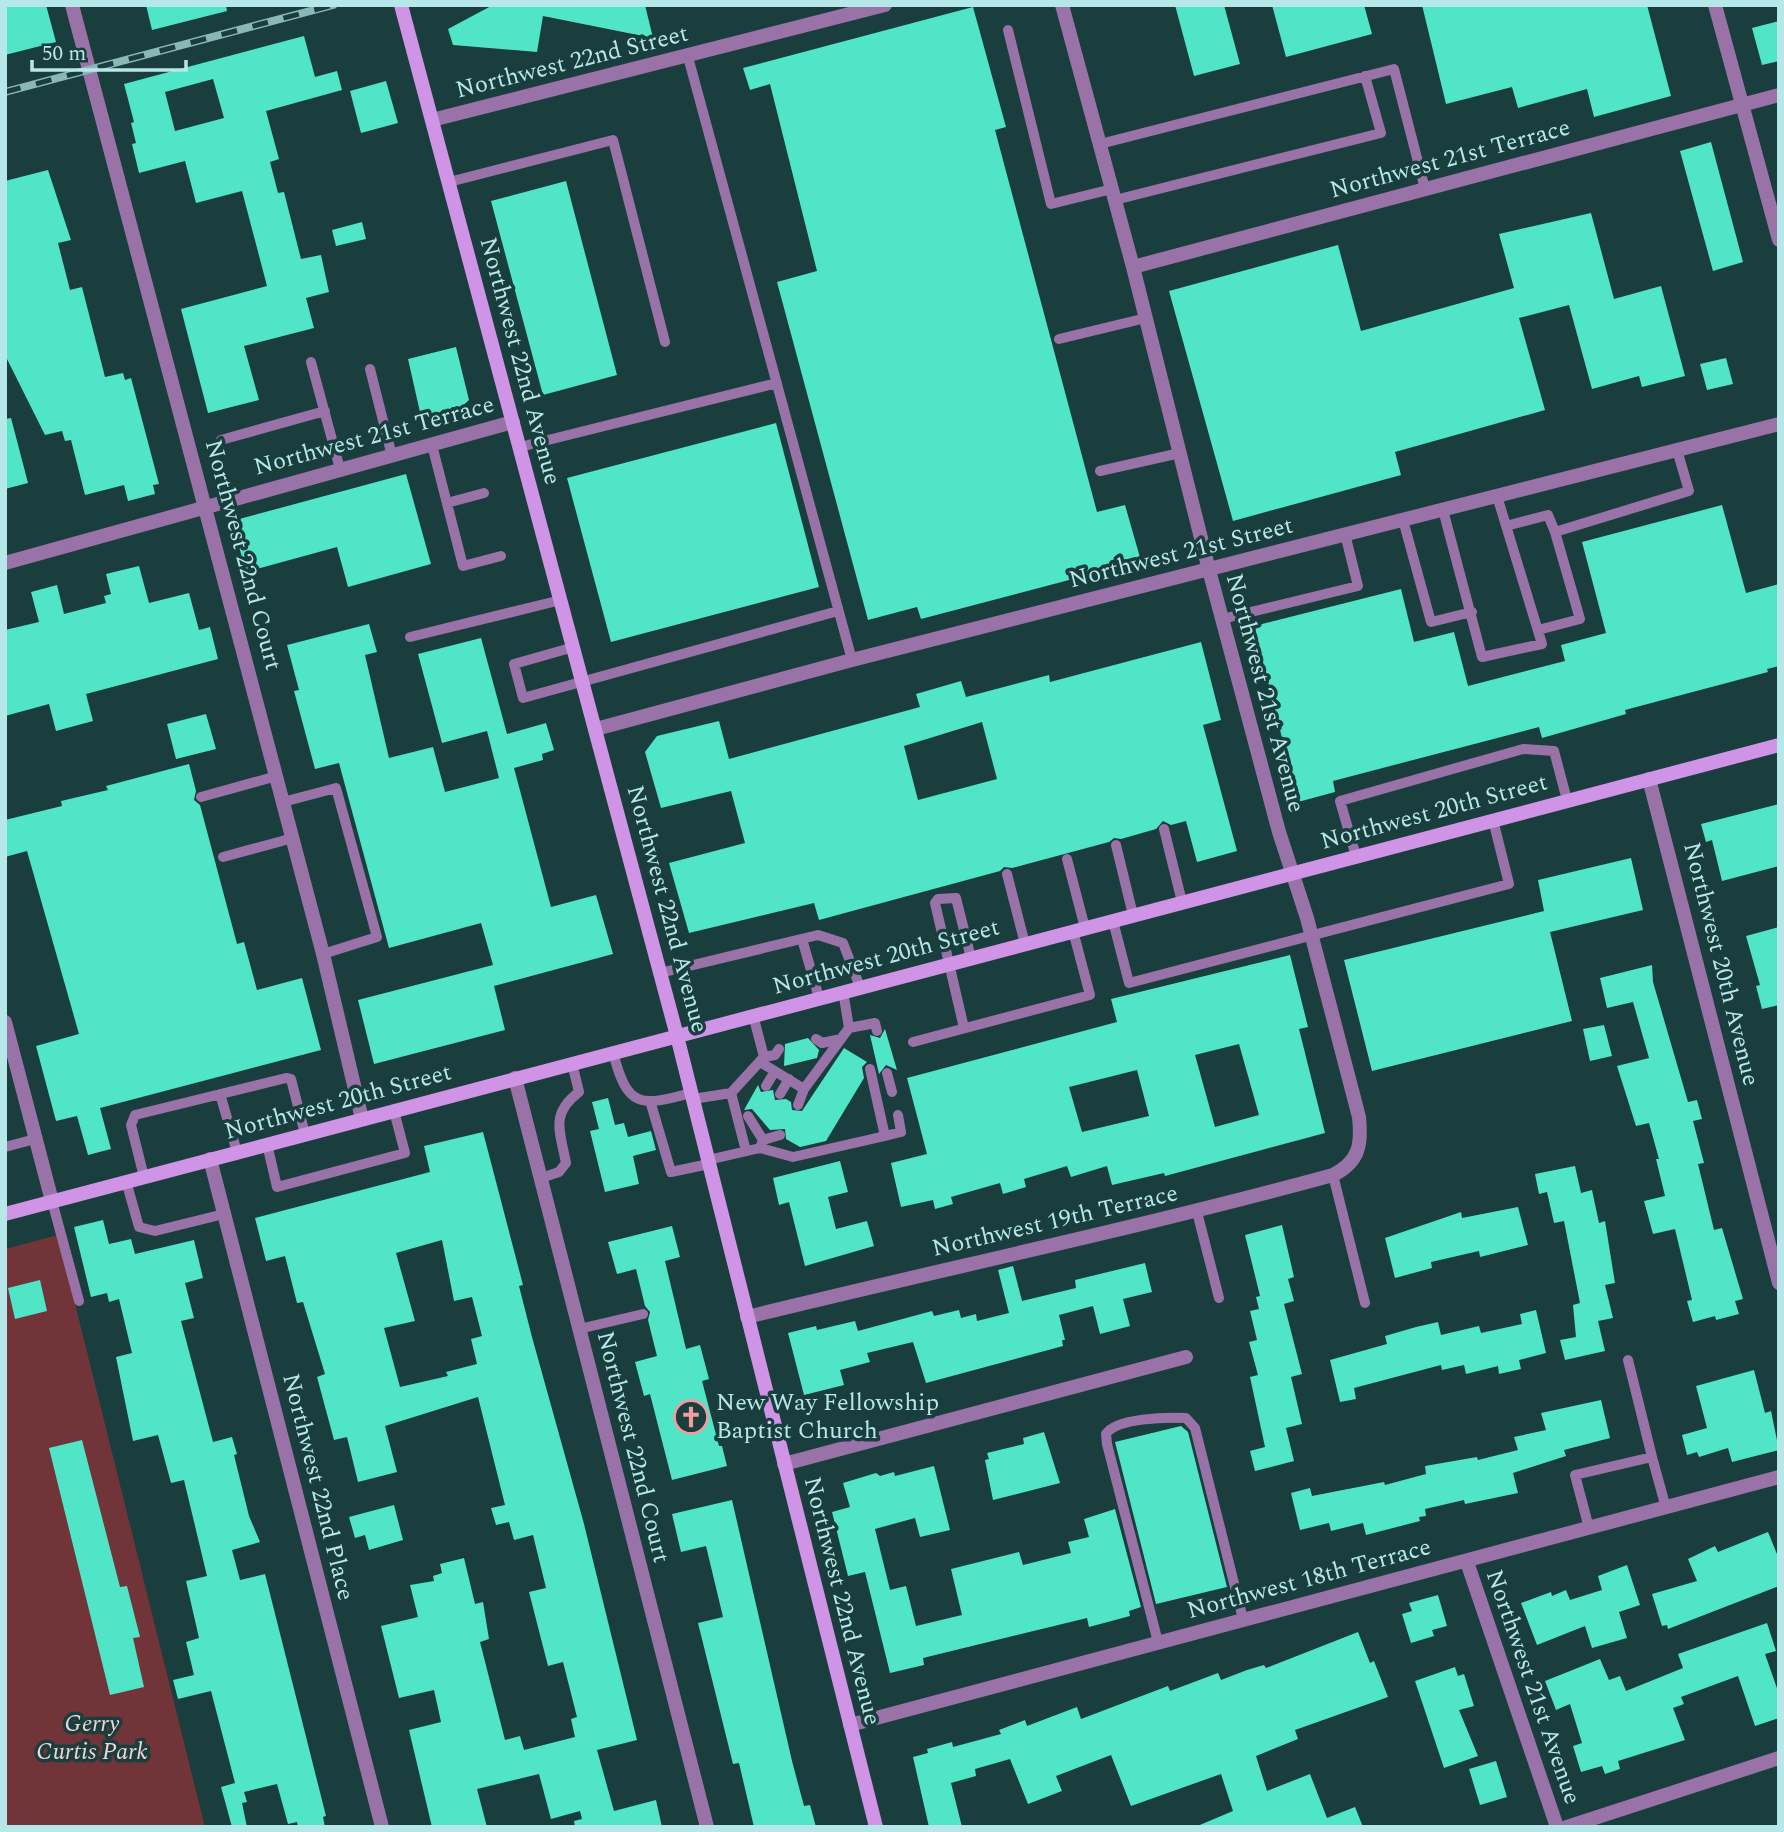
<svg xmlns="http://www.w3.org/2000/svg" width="1784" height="1832" viewBox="0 0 1784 1832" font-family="Spectral,serif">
	<rect width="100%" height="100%" fill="#1a3d3d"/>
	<!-- green -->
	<path fill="#713439" d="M 58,1235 L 205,1827 L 5,1827 L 5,1249 Z"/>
	<!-- building -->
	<path fill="#50e5c7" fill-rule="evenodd" d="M 5,5 L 46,5 L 56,42 L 5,55 Z
		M 146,5 L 226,5 L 227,11 L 152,30 Z
		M 493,5 L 645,5 L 653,38 L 543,16 L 537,52 L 453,45 L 448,29 Z
		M 1175,5 L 1224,5 L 1240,64 L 1194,76 Z
		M 1272,5 L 1364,5 L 1372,34 L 1286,57 Z
		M 1422,5 L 1647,5 L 1671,96 L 1594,117 L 1587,89 L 1518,108 L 1512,87 L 1446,104 Z
		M 973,7 L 1006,127 L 995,130 L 1097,512 L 1125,505 L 1141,561 L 921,619 L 917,607 L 868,620 L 777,282 L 817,271 L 770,84 L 750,90 L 743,68 Z
		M 1779,21 L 1779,61 L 1762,65 L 1752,28 Z
		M 304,36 L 315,77 L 337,71 L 342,90 L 266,111 L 279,159 L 270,162 L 278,193 L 284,192 L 301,259 L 321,255 L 329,292 L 306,298 L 314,328 L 244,346 L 259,400 L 208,413 L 181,309 L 267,286 L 242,191 L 196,203 L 185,161 L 139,173 L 132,144 L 136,143 L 131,123 L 134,122 L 124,84 ZM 213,79 L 224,118 L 175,131 L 165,92 Z
		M 386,81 L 398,123 L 361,133 L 350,91 Z
		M 1711,142 L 1743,262 L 1713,271 L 1680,151 Z
		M 48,170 L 71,240 L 58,243 L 70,290 L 82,287 L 105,377 L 123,373 L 125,380 L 131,378 L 159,484 L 153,485 L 155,494 L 128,501 L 124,485 L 85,495 L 71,440 L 65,441 L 62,431 L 45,435 L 5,355 L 5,181 Z
		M 566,181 L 617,375 L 543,395 L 491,201 Z
		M 1591,213 L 1614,299 L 1661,286 L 1685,376 L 1642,387 L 1639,376 L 1592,389 L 1569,305 L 1519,318 L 1545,410 L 1395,452 L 1401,475 L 1233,521 L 1169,291 L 1338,245 L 1361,331 L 1514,288 L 1499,234 Z
		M 362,222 L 366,239 L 336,246 L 332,230 Z
		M 456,347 L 469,400 L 455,413 L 422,421 L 408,359 Z
		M 1726,358 L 1733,384 L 1707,390 L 1700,364 Z
		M 11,418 L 28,483 L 5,489 L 5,419 Z
		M 776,423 L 819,587 L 611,642 L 567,478 Z
		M 406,474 L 431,564 L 348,587 L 337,547 L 246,572 L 232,521 Z
		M 1722,505 L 1746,593 L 1779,584 L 1779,666 L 1767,669 L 1768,672 L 1625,710 L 1626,714 L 1542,738 L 1539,727 L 1333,781 L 1335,792 L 1298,802 L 1254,626 L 1401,589 L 1414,642 L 1454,632 L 1468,686 L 1565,661 L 1561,645 L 1606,633 L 1582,542 Z
		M 139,566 L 149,603 L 189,593 L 199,630 L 210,627 L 218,659 L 86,694 L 93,721 L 56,731 L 49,704 L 5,716 L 5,630 L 39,622 L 31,592 L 57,585 L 64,614 L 106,603 L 104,596 L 111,594 L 106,574 Z
		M 369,624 L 377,652 L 365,655 L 389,758 L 433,747 L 445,792 L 499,778 L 487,731 L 442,743 L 418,654 L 481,638 L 507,734 L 546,723 L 554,750 L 542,754 L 543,760 L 514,768 L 551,907 L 596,895 L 613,954 L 494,986 L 505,1030 L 374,1064 L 358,1000 L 493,965 L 481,923 L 389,948 L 339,763 L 315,769 L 294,691 L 299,690 L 287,645 Z
		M 1201,642 L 1221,720 L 1203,725 L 1237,851 L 1197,862 L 1186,821 L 1171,825 L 1163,821 L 1156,829 L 1121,839 L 1114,838 L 1109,842 L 1012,868 L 1004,867 L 1000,871 L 819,920 L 814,903 L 689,933 L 669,863 L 745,843 L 731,791 L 661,808 L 645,752 L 657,736 L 719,721 L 729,759 L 920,707 L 916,694 L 961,681 L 966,697 L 1049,675 L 1050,682 ZM 982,722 L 997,779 L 918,800 L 904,746 Z
		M 206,714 L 216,749 L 176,759 L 167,724 Z
		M 189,764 L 196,791 L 194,800 L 200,805 L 237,944 L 244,942 L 257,990 L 302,978 L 321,1050 L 100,1108 L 111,1149 L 88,1155 L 77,1116 L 56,1121 L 36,1046 L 79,1034 L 27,851 L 5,857 L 5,820 L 62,806 L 61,801 L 108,790 L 106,786 Z
		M 1779,804 L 1779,866 L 1722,881 L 1712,840 L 1706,842 L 1701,824 Z
		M 1631,858 L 1643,910 L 1550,932 L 1572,1021 L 1372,1071 L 1344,960 L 1544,911 L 1538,880 Z
		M 1779,927 L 1779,1005 L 1762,1009 L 1756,986 L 1760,985 L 1746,936 Z
		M 1290,955 L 1308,1027 L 1299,1029 L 1325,1133 L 1165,1176 L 1164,1173 L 1112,1185 L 1107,1166 L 1071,1177 L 1067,1166 L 1024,1179 L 1026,1187 L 1003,1194 L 1000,1183 L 951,1197 L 953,1204 L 935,1209 L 933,1200 L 901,1207 L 891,1163 L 927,1154 L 907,1078 L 1117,1022 L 1111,999 ZM 1239,1044 L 1259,1115 L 1215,1127 L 1195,1055 ZM 1137,1070 L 1149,1116 L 1082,1132 L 1069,1087 Z
		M 1652,965 L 1653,982 L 1688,1102 L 1697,1100 L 1702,1119 L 1693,1121 L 1704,1163 L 1698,1164 L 1714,1230 L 1722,1228 L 1743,1299 L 1735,1301 L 1739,1314 L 1716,1320 L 1715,1316 L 1693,1322 L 1687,1301 L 1692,1300 L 1675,1229 L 1653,1234 L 1644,1201 L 1665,1196 L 1656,1159 L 1659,1159 L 1649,1123 L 1636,1126 L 1617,1066 L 1649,1058 L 1633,1002 L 1607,1008 L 1600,978 Z
		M 1604,1025 L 1612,1056 L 1590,1061 L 1583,1029 Z
		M 885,1029 L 897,1070 L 886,1065 L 879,1074 L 870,1035 L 880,1038 Z
		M 808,1038 L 819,1050 L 817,1058 L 784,1066 L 785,1044 Z
		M 844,1048 L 867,1062 L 862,1067 L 864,1078 L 826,1141 L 800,1147 L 786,1139 L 785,1129 L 770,1130 L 752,1109 L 744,1110 L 758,1085 L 761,1092 L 773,1090 L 775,1100 L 786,1099 L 791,1102 L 792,1110 L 802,1111 Z
		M 608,1098 L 615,1125 L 624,1123 L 628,1137 L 651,1131 L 656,1150 L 633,1156 L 639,1184 L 605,1192 L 590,1131 L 599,1129 L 592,1102 Z
		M 483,1132 L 523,1285 L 519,1286 L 532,1337 L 584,1524 L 637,1740 L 597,1750 L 614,1811 L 656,1800 L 662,1827 L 575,1827 L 574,1821 L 582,1819 L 580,1811 L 551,1819 L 539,1774 L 477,1789 L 487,1827 L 432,1827 L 409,1730 L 441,1722 L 434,1690 L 399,1698 L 381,1626 L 418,1617 L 410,1585 L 434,1581 L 433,1576 L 442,1573 L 440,1564 L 464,1558 L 475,1604 L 483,1602 L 489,1639 L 480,1642 L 505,1740 L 520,1736 L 524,1750 L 575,1737 L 571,1719 L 577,1717 L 563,1662 L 548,1666 L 529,1592 L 546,1588 L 533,1535 L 514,1540 L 509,1522 L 496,1525 L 491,1508 L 505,1505 L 478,1397 L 385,1426 L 397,1472 L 358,1482 L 347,1437 L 334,1440 L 317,1377 L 325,1374 L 303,1302 L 297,1303 L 285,1256 L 266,1261 L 255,1218 L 430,1172 L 424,1146 ZM 442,1240 L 454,1301 L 472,1297 L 482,1336 L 471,1339 L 477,1364 L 446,1372 L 448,1376 L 400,1387 L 384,1328 L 415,1321 L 396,1253 Z
		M 840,1161 L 848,1192 L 828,1197 L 836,1229 L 867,1221 L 874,1246 L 805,1266 L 789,1202 L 779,1205 L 773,1178 Z
		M 1575,1166 L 1581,1193 L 1592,1190 L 1599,1223 L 1605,1221 L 1615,1283 L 1605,1285 L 1613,1318 L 1598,1321 L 1605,1351 L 1565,1360 L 1560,1340 L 1576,1337 L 1573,1305 L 1580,1303 L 1564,1221 L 1554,1223 L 1547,1192 L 1539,1194 L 1535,1174 Z
		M 1518,1207 L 1528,1245 L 1480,1257 L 1479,1251 L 1431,1262 L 1432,1268 L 1395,1278 L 1385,1238 L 1461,1212 L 1462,1218 Z
		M 103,1220 L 109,1244 L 131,1239 L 135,1254 L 194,1240 L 203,1278 L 185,1283 L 194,1318 L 181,1321 L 213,1442 L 232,1437 L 237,1454 L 234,1455 L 249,1516 L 260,1542 L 232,1550 L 240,1580 L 265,1574 L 326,1816 L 323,1817 L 325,1827 L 298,1827 L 297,1822 L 288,1824 L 277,1784 L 244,1792 L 247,1802 L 242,1803 L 247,1827 L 232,1827 L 221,1787 L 235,1783 L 211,1691 L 178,1699 L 173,1680 L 194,1675 L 186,1642 L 199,1638 L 186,1581 L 207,1576 L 184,1480 L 171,1483 L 158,1435 L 133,1441 L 116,1357 L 132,1353 L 119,1299 L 109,1302 L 107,1293 L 91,1297 L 74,1227 Z
		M 1282,1225 L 1294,1277 L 1288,1279 L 1294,1301 L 1284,1304 L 1302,1374 L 1291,1377 L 1302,1424 L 1286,1428 L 1294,1461 L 1255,1471 L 1250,1451 L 1265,1447 L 1250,1377 L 1258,1375 L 1249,1342 L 1257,1340 L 1250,1311 L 1259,1309 L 1256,1297 L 1260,1296 L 1245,1235 Z
		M 672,1226 L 680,1257 L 665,1261 L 686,1349 L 700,1345 L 709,1379 L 702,1381 L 719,1446 L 722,1446 L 727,1466 L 672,1480 L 650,1394 L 644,1396 L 635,1362 L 657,1356 L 648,1320 L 650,1312 L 645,1306 L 636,1269 L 617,1274 L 608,1242 Z
		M 1145,1263 L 1152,1292 L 1123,1299 L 1130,1326 L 1100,1334 L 1093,1306 L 1059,1315 L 1065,1340 L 1062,1340 L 1063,1346 L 926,1383 L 913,1342 L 867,1353 L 870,1362 L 840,1370 L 844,1385 L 804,1395 L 788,1333 L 816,1326 L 817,1330 L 855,1321 L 858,1331 L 932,1311 L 934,1316 L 959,1310 L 961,1318 L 976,1314 L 977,1321 L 1009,1313 L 998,1270 L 1013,1266 L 1022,1301 L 1076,1288 L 1075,1280 Z
		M 40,1280 L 47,1311 L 15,1319 L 8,1288 Z
		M 1536,1310 L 1546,1353 L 1519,1360 L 1521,1369 L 1499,1374 L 1498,1366 L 1466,1374 L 1464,1365 L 1442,1370 L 1441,1365 L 1354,1388 L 1356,1399 L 1340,1402 L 1330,1360 L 1387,1344 L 1385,1336 L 1416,1327 L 1438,1322 L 1441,1335 L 1479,1326 L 1481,1333 L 1522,1324 L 1520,1314 Z
		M 1754,1370 L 1765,1413 L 1771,1411 L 1779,1450 L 1732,1462 L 1728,1448 L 1699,1457 L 1697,1452 L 1687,1455 L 1682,1435 L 1707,1428 L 1696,1386 Z
		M 1601,1400 L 1610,1438 L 1564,1450 L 1566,1456 L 1513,1473 L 1518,1493 L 1465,1504 L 1464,1500 L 1425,1509 L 1426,1516 L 1419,1517 L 1420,1521 L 1366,1535 L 1363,1523 L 1331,1531 L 1329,1523 L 1300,1530 L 1291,1493 L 1310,1488 L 1312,1496 L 1384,1482 L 1385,1485 L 1426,1474 L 1425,1466 L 1477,1457 L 1478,1460 L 1518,1450 L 1514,1437 L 1546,1430 L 1541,1413 Z
		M 1181,1426 L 1188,1432 L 1227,1587 L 1156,1604 L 1115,1442 Z
		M 1044,1432 L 1060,1483 L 993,1500 L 985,1460 L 989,1459 L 987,1453 L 1024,1444 L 1023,1438 Z
		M 82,1440 L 120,1587 L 127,1586 L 140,1637 L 133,1638 L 144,1687 L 110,1695 L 49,1448 Z
		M 934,1466 L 950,1530 L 920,1537 L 915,1518 L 875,1529 L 890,1590 L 906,1586 L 916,1626 L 962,1615 L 951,1569 L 1019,1552 L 1023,1565 L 1071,1553 L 1068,1542 L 1089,1537 L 1084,1519 L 1115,1509 L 1141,1607 L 1129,1611 L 1130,1616 L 1089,1627 L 1087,1618 L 923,1658 L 924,1665 L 890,1673 L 865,1572 L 848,1576 L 832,1512 L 850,1507 L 843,1483 L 876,1473 L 880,1476 L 894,1472 L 895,1476 Z
		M 732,1500 L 792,1761 L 804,1806 L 810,1805 L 816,1827 L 754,1827 L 739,1763 L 733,1764 L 698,1623 L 723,1617 L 706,1546 L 681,1552 L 672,1514 Z
		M 394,1505 L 403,1540 L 369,1550 L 365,1535 L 355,1538 L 349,1517 Z
		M 1768,1532 L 1779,1559 L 1779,1586 L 1668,1629 L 1667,1625 L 1662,1626 L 1652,1594 L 1697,1581 L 1688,1559 L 1715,1546 L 1718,1552 Z
		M 1627,1565 L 1640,1605 L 1619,1612 L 1627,1638 L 1592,1648 L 1585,1626 L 1537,1645 L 1521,1603 L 1551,1592 L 1552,1596 L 1566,1590 L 1570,1600 L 1602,1590 L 1598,1576 Z
		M 1438,1595 L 1447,1626 L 1432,1630 L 1434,1636 L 1411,1643 L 1402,1614 L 1412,1611 L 1409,1603 Z
		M 1767,1623 L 1776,1651 L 1765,1654 L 1779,1694 L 1779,1718 L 1755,1726 L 1738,1676 L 1681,1697 L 1684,1704 L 1673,1708 L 1685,1740 L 1618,1761 L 1620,1769 L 1605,1774 L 1602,1766 L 1581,1772 L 1573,1746 L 1582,1743 L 1570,1704 L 1556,1710 L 1545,1681 L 1600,1659 L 1609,1680 L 1620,1676 L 1626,1691 L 1683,1668 L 1678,1654 Z
		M 1358,1632 L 1370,1663 L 1374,1661 L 1388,1697 L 1295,1730 L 1298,1739 L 1256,1756 L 1267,1791 L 1310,1774 L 1327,1818 L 1355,1807 L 1363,1827 L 1195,1827 L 1233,1811 L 1221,1774 L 1131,1806 L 1111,1755 L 1056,1776 L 1062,1791 L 1028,1804 L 1010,1759 L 975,1769 L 976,1776 L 951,1783 L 962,1827 L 929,1827 L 913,1757 L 928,1753 L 927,1749 L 952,1742 L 953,1747 L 1001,1734 L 999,1730 L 1025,1720 L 1027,1726 L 1077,1707 L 1081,1719 L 1168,1686 L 1170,1691 L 1218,1673 L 1221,1680 L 1247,1670 L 1264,1665 L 1266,1668 Z
		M 1455,1667 L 1458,1676 L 1464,1674 L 1474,1706 L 1459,1710 L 1478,1756 L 1444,1768 L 1415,1681 Z
		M 1496,1761 L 1507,1797 L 1480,1805 L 1469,1769 Z"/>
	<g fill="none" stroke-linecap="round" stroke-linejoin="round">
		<!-- service -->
		<path stroke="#9973a7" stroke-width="10" d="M 1008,30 L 1051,204 L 1112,189
			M 688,57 L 852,660
			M 1100,144 L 1394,69 L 1425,189
			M 449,182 L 613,140 L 665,342
			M 1115,200 L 1381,133 L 1365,76
			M 1059,339 L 1146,318
			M 311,362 L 340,469
			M 370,369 L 392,456
			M 221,440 L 325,411
			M 432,445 L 463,566 L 501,556
			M 520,447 L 777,383
			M 1100,471 L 1180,453
			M 447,503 L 484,493
			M 1443,510 L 1482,657 L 1542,644 L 1497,496
			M 1403,520 L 1431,622 L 1472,612
			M 1506,526 L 1548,515 L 1555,532 L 1689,491 L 1677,450
			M 1222,619 L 1358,586 L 1345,534
			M 1538,630 L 1580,619 L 1555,532
			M 410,637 L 561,600
			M 574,647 L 514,664 L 523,698 L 838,611
			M 201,797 L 277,776
			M 283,802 L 336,788 L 377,937 L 323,954
			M 1164,829 L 1182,902
			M 1116,845 L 1133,915
			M 1356,856 L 1340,801 L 1523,749 L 1554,751 L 1567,800
			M 223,857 L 293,838
			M 1067,859 L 1085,928
			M 1007,874 L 1025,944
			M 1113,921 L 1129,983 L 1509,884 L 1493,820
			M 802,939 L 819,998
			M 660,973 L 818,935 L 843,943 L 860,987
			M 849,1028 L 875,1023 L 877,1031
			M 964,1028 L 935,903 L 938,899 L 956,898 L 971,958
			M 816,1039 L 822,1043 L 841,1039
			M 913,1042 L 1090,995 L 1073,931
			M 613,1052 C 627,1108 640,1107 691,1093
			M 764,1057 L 775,1055 L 779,1049
			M 760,1062 L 804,1089 L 849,1028 L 843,991
			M 887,1073 L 892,1092
			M 766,1086 L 775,1071
			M 731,1093 L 746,1151
			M 220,1094 L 237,1152
			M 780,1094 L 789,1079
			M 693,1099 L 731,1093 L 764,1057 L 753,1015
			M 651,1104 L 671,1172 L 709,1164
			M 798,1105 L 804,1089
			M 748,1116 L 763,1140
			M 885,1136 L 901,1132 L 898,1115
			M 267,1144 L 277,1187 L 405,1153 L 394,1111
			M 761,1145 L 763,1140 L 780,1135
			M 5,1147 L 35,1139
			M 708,1160 L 760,1148 L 793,1157 L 885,1136 L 870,1069
			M 1333,1175 L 1365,1303
			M 144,1177 L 131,1125 L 135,1115 L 286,1078 L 291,1079 L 305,1134
			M 541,1178 L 559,1172 L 566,1163 C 560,1131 550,1114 579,1092 L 572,1063
			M 126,1181 L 139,1227 L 155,1231 L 224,1214
			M 52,1201 L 79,1301
			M 1197,1212 L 1219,1298
			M 579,1329 L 643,1314
			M 1628,1360 L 1652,1457
			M 1589,1528 L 1575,1475 L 1652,1457 L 1666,1508
			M 1158,1642 L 1107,1444 L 1106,1434 C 1116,1418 1167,1417 1186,1418 L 1195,1428 L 1243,1619"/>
		<!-- minor -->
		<path stroke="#9973a7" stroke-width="14" d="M 72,5 L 323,954 L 362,1119
			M 1715,5 L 1779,240
			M 432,120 L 885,5
			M 1133,267 L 1779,95
			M 5,563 L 513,422
			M 596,729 L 852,660 L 1779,424
			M 1649,779 L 1779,1283
			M 5,1022 L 52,1201
			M 515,1078 L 707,1827
			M 210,1159 L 382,1827
			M 747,1317 C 942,1269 1139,1228 1333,1175 C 1359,1162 1362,1145 1359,1117 L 1307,918 L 1279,832 L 1209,570 L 1133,267 L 1062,5
			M 784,1464 L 1186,1357
			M 1467,1562 L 1557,1827
			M 850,1725 L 1779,1477
			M 1567,1827 L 1779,1758"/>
		<!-- secondary -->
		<path stroke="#d094e6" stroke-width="14" d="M 401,5 L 677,1036 L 876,1827
			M 5,1214 L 1779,745"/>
		<defs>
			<path id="rail" d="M 5,92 L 333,5"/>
		</defs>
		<!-- rail casing -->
		<use href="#rail" stroke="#8ab7b8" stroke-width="8"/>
		<!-- rail -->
		<use href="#rail" stroke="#1a3d3d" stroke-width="5" stroke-dasharray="16" stroke-linecap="butt"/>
	</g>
	<!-- icons -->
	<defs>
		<symbol id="church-ring" viewBox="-11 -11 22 22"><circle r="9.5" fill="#1a3d3d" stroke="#f49b9f" stroke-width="1.5"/><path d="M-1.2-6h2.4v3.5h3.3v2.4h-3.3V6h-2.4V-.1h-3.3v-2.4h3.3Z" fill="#f49b9f"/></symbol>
	</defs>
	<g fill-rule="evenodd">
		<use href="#church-ring" x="672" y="1398" width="38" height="38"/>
	</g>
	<g text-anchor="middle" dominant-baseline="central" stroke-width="7" stroke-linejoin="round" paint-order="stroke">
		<!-- street labels -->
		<g font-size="24" fill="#b7e8e9" stroke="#1a3d3d">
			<text transform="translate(572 62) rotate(-14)">Northwest 22nd Street</text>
			<text transform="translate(1450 159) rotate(-15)">Northwest 21st Terrace</text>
			<text transform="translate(520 361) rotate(75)">Northwest 22nd Avenue</text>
			<text transform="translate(374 436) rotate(-15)">Northwest 21st Terrace</text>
			<text transform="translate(1181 553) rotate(-14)">Northwest 21st Street</text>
			<text transform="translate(243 555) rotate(75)">Northwest 22nd Court</text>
			<text transform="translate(1265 693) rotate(75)">Northwest 21st Avenue</text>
			<text transform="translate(1434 812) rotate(-15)">Northwest 20th Street</text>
			<text transform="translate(667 909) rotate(75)">Northwest 22nd Avenue</text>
			<text transform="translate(886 957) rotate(-15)">Northwest 20th Street</text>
			<text transform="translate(1721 964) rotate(76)">Northwest 20th Avenue</text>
			<text transform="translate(338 1102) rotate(-15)">Northwest 20th Street</text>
			<text transform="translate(1055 1221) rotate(-13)">Northwest 19th Terrace</text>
			<text transform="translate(633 1447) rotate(76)">Northwest 22nd Court</text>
			<text transform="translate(318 1487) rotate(76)">Northwest 22nd Place</text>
			<text transform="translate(1309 1579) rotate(-15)">Northwest 18th Terrace</text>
			<text transform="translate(842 1601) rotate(76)">Northwest 22nd Avenue</text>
			<text transform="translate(1533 1687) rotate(71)">Northwest 21st Avenue</text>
		</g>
		<!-- poi labels -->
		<g font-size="24" fill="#b7e8e9" stroke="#1a3d3d" text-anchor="start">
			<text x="716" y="1403">New Way Fellowship<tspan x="716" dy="28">Baptist Church</tspan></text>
		</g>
		<!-- park labels -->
		<g font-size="24" font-style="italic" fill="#f1d4d4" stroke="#1a3d3d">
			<text x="92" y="1724">Gerry<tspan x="92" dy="28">Curtis Park</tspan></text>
		</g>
	</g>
	<!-- border -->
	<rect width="1784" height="1832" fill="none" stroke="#b7e8e9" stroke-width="14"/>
	<!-- scale -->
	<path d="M32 60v10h154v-10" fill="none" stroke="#b7e8e9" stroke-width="3.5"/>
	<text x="42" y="60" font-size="21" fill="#b7e8e9" stroke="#1a3d3d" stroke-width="5" paint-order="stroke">50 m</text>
</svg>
